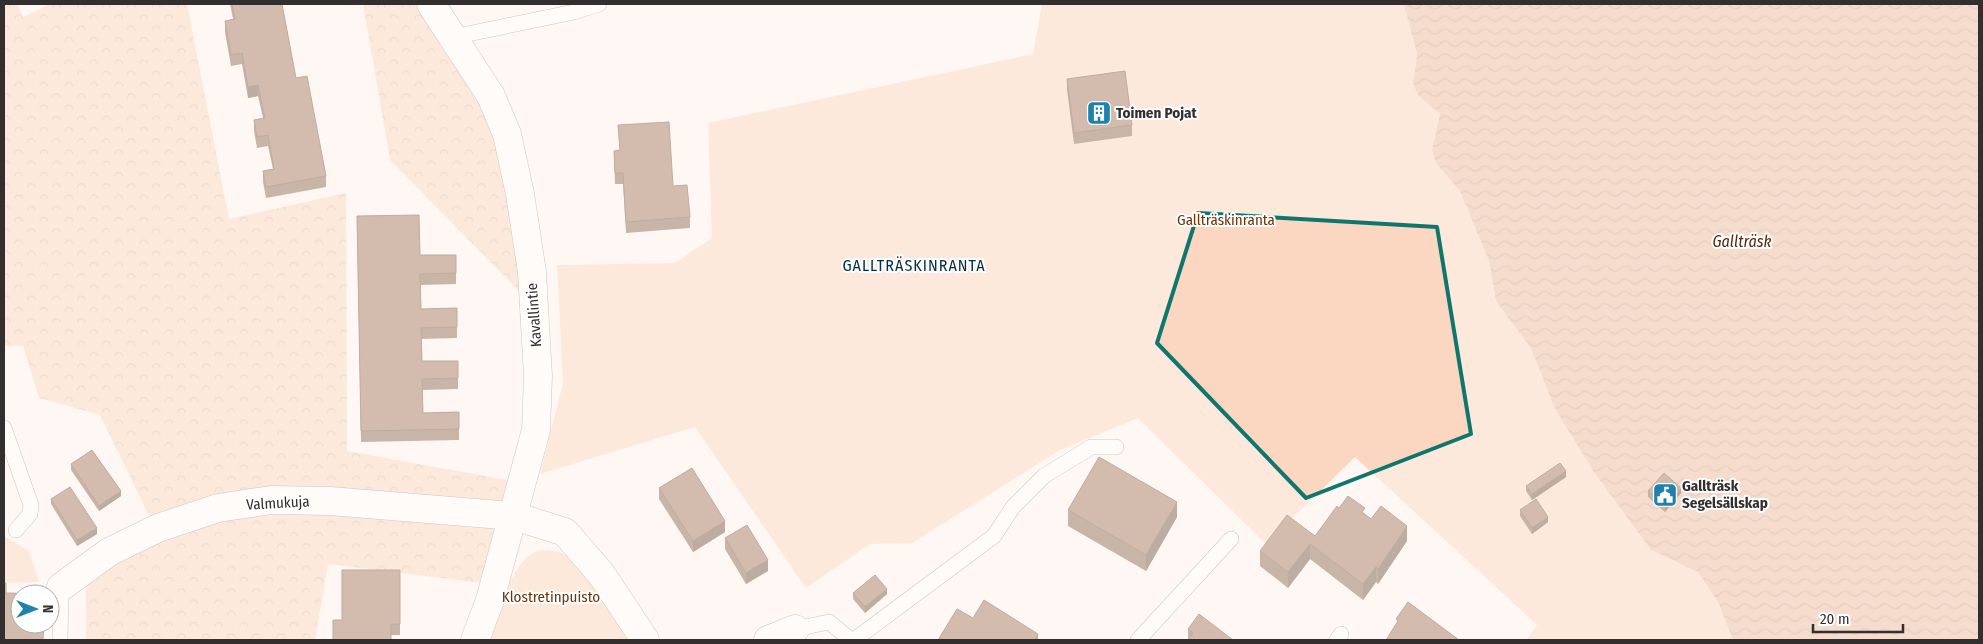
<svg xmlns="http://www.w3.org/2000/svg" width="1983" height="644" viewBox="0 0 1983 644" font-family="'Fira Sans Condensed',sans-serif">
	<defs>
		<pattern id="forest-crowns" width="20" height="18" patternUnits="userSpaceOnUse" patternTransform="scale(1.25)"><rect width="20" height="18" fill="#fbd7c1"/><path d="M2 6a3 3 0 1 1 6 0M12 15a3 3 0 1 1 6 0" fill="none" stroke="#d8b9a6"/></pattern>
		<pattern id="water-waves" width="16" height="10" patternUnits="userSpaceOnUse" patternTransform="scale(1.25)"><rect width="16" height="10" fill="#eaba9e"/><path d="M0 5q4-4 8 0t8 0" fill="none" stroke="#c9a088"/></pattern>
	</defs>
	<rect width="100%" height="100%" fill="#fef7f3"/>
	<!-- forest -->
	<path fill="url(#forest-crowns)" d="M 4,4 L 17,4 L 23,17 L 50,4 L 187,4 L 229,219 L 346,193 L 347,451 L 513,481 L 482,583 L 328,564 L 315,640 L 86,640 L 86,580 L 159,536 L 100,415 L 39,398 L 23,346 L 4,346 Z
		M 363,4 L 419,4 L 487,112 L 504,168 L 521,293 L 390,160 Z"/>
	<!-- park -->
	<path fill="#fbd7c1" d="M 1042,4 L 1404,4 L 1417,54 L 1413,84 L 1418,95 L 1440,114 L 1432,148 L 1436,163 L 1460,191 L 1489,261 L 1496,301 L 1532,350 L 1554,407 L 1593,471 L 1651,550 L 1698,572 L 1718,602 L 1733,640 L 1526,640 L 1537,625 L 1355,457 L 1266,544 L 1138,418 L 1060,450 L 912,543 L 870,544 L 806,588 L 695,427 L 540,474 L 563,383 L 557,265 L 675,263 L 712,238 L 708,123 L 1033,54 Z
		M 4,536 L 29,551 L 39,582 L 4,583 Z
		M 548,550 L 562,553 L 574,560 L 637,640 L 489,640 C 498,616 510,566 533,553 C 537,550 543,551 548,550 Z"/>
	<!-- water -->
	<path fill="url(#water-waves)" d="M 1404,4 L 1979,4 L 1979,640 L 1733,640 L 1718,602 L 1698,572 L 1651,550 L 1593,471 L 1554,407 L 1532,350 L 1496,301 L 1489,261 L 1460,191 L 1436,163 L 1432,149 L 1440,114 L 1418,95 L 1413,84 L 1417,54 Z"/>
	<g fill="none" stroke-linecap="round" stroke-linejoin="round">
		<defs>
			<path id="service" d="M 453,37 L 574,12 L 599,4
				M 4,428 L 31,505 L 30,514 L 16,530
				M 796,634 L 795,629 L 829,622 L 851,640
				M 60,640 L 61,587
				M 854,640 L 994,536 L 1013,507 L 1044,476 L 1091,447 L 1116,447
				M 1138,640 L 1231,539
				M 1337,640 L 1341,634"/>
			<path id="minor" d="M 431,4 L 491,96 L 507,134 L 520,194 L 532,272 L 538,376 L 536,430 L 490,600 L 475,640
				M 61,587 L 109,552 L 158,528 L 218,508 L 271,500 L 330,501 L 514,516 L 565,532 L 602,575 L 645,640
				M 768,640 L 795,629"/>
		</defs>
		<!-- service casing -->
		<use href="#service" stroke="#938c87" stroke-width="16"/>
		<!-- minor casing -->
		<use href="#minor" stroke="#938c87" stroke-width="29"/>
		<!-- service -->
		<use href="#service" stroke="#fff" stroke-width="15"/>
		<!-- minor -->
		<use href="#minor" stroke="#fff" stroke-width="28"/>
	</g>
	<!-- wall -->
	<path fill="#8a644d" d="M 230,4 L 282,4 L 296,78 L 326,176 L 326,187 L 266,198 L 263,182 L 263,171 L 273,169 L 268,146 L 257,148 L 254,131 L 254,120 L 263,118 L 258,96 L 248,98 L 242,64 L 231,66 L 225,32 L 225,21 L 233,19 Z
		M 1067,79 L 1132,125 L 1132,136 L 1074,144 L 1067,90 Z
		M 618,125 L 673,186 L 690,217 L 690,228 L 626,233 L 623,184 L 615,184 L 614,151 L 620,150 Z
		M 357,216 L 420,255 L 456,255 L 456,284 L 420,285 L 421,309 L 457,308 L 457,338 L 421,339 L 422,361 L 458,361 L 458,389 L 422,390 L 423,413 L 459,412 L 459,440 L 361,442 Z
		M 71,464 L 121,496 L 99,511 L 71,470 Z
		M 1566,477 L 1532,500 L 1526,491 L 1526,486 Z
		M 659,488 L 725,532 L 693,552 L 659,499 Z
		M 1648,491 L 1681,493 L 1665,512 L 1648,497 Z
		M 51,499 L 97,534 L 77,546 L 51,504 Z
		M 1339,508 L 1365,514 L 1371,519 L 1407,541 L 1378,584 L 1376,582 L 1363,600 L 1310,559 L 1288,588 L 1260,566 L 1260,551 L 1315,536 Z
		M 1068,510 L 1177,517 L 1146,571 L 1068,526 Z
		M 1520,510 L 1548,522 L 1532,534 L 1520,516 Z
		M 725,538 L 768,571 L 746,584 L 725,549 Z
		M 400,570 L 400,635 L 391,635 L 342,620 Z
		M 853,593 L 887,594 L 865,613 L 853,599 Z
		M 1188,629 L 1233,640 L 1188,640 Z"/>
	<!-- shaded-wall -->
	<path fill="#70513f" d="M 258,85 L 258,96 L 248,98 L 248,87 Z
		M 1566,471 L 1566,477 L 1532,500 L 1532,494 Z
		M 1681,488 L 1681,493 L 1665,512 L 1665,507 Z
		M 121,491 L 121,496 L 99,511 L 99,506 Z
		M 1177,502 L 1177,517 L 1146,571 L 1146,555 Z
		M 1548,517 L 1548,522 L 1532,534 L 1532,528 Z
		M 725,521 L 725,532 L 693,552 L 693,541 Z
		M 1407,526 L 1407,541 L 1378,584 L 1378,569 Z
		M 97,528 L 97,534 L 77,546 L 77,540 Z
		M 1310,544 L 1310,559 L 1288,588 L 1288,572 Z
		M 768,560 L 768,571 L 746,584 L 746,573 Z
		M 1376,567 L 1376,582 L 1363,600 L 1363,584 Z
		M 887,589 L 887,594 L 865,613 L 865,607 Z
		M 1038,634 L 1038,640 L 1035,640 Z"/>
	<!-- building -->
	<path fill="#a0745a" stroke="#70513f" d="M 232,4 L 282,4 L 296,78 L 307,76 L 326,176 L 266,187 L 263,171 L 274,169 L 268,135 L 257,137 L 254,120 L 265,118 L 258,85 L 248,87 L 242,53 L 231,55 L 225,21 L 235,19 Z
		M 1125,71 L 1132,125 L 1074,133 L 1067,79 Z
		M 669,122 L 673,186 L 687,185 L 690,217 L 626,222 L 623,173 L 615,173 L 614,151 L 620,150 L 618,125 Z
		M 419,215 L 420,255 L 456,255 L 456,273 L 420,274 L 421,309 L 457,308 L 457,327 L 421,328 L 422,361 L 458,361 L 458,378 L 422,379 L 423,413 L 459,412 L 459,429 L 361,431 L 357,216 Z
		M 92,450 L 121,491 L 99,506 L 71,464 Z
		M 1099,457 L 1177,502 L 1146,555 L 1068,510 Z
		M 1560,463 L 1566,471 L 1532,494 L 1526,486 Z
		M 692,468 L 725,521 L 693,541 L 659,488 Z
		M 1664,473 L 1681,488 L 1665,507 L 1648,491 Z
		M 70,487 L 97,528 L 77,540 L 51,499 Z
		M 1348,496 L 1365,508 L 1362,512 L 1371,519 L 1381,506 L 1407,526 L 1378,569 L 1376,567 L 1363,584 L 1310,544 L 1288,572 L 1260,551 L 1287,515 L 1315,536 L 1337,506 L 1339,508 Z
		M 1536,499 L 1548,517 L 1532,528 L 1520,510 Z
		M 747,525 L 768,560 L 746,573 L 725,538 Z
		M 342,570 L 400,570 L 400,624 L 391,624 L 391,640 L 333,640 L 333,620 L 342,620 Z
		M 875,575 L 887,589 L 865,607 L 853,593 Z
		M 4,583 L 6,583 L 6,593 L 44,594 L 20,594 L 20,624 L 44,624 L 43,640 L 4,640 Z
		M 984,600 L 1038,634 L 1035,640 L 938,640 L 957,609 L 973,618 Z
		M 1408,602 L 1459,640 L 1386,640 L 1398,621 L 1396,619 Z
		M 1199,614 L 1233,640 L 1188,640 L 1193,633 L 1188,629 Z"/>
	<!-- marked area -->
	<path d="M0 0H1983V644H0ZM 1198,213 L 1437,227 L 1471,434 L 1306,498 L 1157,343 Z" fill="#fef7f3" fill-opacity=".55" fill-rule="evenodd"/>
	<path fill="none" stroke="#0f766e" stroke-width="4" stroke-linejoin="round" d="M 1198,213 L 1437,227 L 1471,434 L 1306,498 L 1157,343 Z"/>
	<!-- icons -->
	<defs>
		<symbol id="building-square" viewBox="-11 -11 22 22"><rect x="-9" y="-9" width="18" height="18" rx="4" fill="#1d82ac" stroke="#fff"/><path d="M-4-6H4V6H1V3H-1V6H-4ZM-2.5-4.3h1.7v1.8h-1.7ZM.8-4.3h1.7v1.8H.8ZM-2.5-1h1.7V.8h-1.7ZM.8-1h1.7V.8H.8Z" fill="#fff"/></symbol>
		<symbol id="civic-square" viewBox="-11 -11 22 22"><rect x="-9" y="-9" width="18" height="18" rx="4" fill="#1d82ac" stroke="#fff"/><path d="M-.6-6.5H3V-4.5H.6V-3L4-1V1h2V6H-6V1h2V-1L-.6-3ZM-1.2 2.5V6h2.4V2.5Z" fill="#fff"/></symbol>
	</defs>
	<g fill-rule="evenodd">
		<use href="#building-square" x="1085" y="99" width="28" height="28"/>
		<use href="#civic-square" x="1651" y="481" width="28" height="28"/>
	</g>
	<g text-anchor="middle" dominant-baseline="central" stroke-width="4" stroke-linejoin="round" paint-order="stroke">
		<!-- poi labels -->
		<g font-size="15" font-weight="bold" fill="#332f2e" stroke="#fff" text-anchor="start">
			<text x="1116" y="113">Toimen Pojat</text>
			<text x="1682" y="486">Gallträsk<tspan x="1682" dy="17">Segelsällskap</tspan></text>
		</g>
		<!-- park labels -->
		<g font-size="15" fill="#6e3507" stroke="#fff">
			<text x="1226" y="220">Gallträskinranta</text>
			<text x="551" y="597">Klostretinpuisto</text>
		</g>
		<!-- street labels -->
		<g font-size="15" fill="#332f2e" stroke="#fff">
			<text transform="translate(534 315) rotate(-94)">Kavallintie</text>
			<text transform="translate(278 503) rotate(-3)">Valmukuja</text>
		</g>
		<!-- water labels -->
		<g font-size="16" font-style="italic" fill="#562a0a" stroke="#fff">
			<text x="1742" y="241">Gallträsk</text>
		</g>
		<!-- neighbourhood labels -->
		<g font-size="16" letter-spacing="1" fill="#002e42" stroke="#fff">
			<text x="914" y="265">GALLTRÄSKINRANTA</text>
		</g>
	</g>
	<!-- border -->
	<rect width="1983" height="644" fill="none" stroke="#332f2e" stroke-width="10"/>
	<!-- north arrow -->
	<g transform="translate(35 609) rotate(90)"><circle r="24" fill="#ffffff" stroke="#adacab"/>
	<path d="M0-4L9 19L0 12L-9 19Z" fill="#1d82ac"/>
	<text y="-8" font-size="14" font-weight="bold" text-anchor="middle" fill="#332f2e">N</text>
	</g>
	<!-- scale -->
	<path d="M1813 624v8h90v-8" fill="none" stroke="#332f2e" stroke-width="2.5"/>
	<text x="1820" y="624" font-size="15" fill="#332f2e" stroke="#ffffff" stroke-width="4" paint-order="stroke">20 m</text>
</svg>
